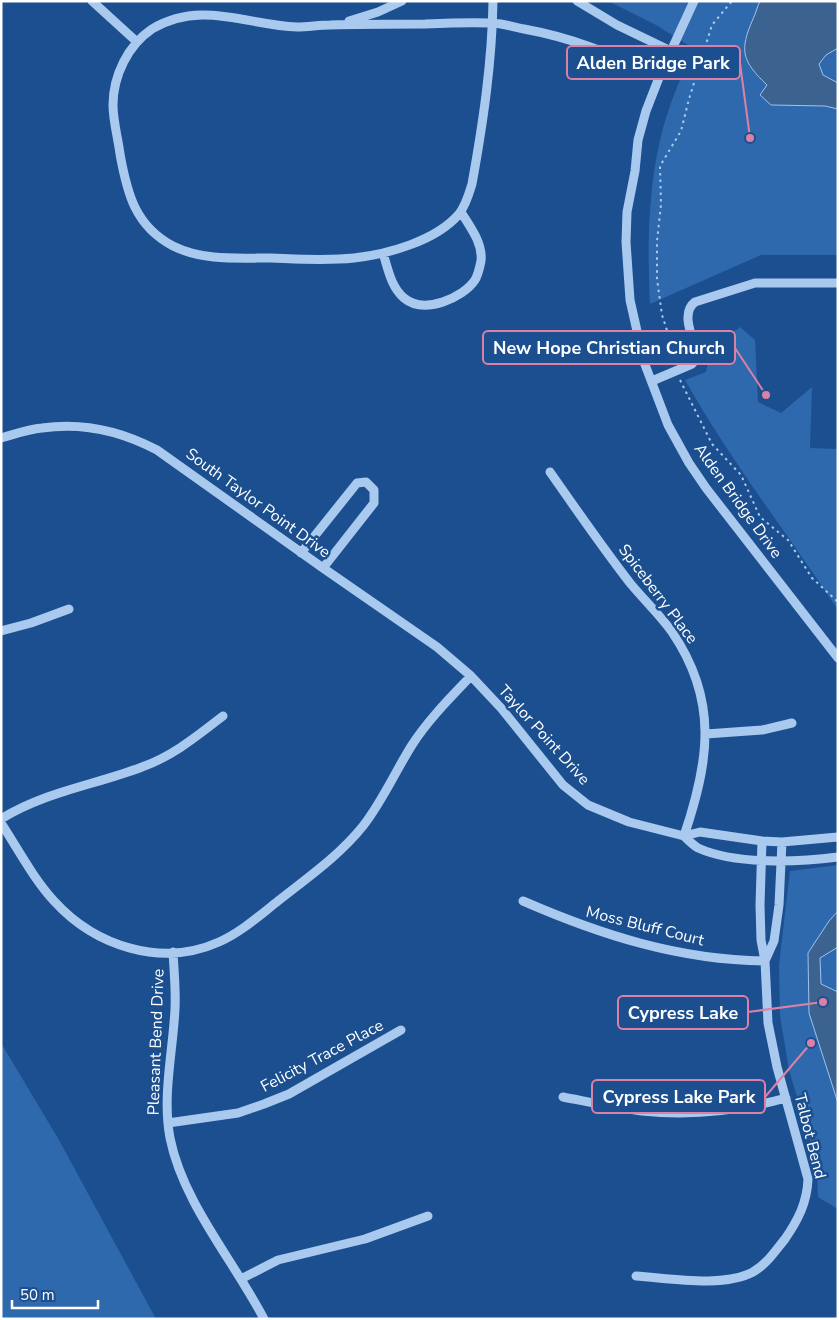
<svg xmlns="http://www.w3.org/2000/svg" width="839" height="1320" viewBox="0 0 839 1320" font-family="'Nunito Sans',sans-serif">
	<rect width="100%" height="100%" fill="#1b4f8f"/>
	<!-- green -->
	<path fill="#2e69ad" d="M 608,1 L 838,1 L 838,255 L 761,255 L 650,304 C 647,243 648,171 668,112 C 675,90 685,69 693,48 L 656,25 Z
		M 740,327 L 755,340 L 758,402 L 781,413 L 812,387 L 810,448 L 838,449 L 838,610 C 787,533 730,460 685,380 L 706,372 L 711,349 Z
		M 838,865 L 838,1209 L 818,1197 L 817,1172 L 812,1147 L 789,1070 L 780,1016 L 779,965 L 790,871 Z
		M 1,1043 L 59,1140 L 156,1319 L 1,1319 Z"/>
	<!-- water -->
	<path fill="#3c6290" stroke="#9cc4f0" d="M 760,1 L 838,1 L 838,48 L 826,55 L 819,64 L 823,75 L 838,83 L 838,109 L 825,106 L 771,105 L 760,95 L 767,85 C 742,61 739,51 753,19 C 756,13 757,7 760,1 Z
		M 838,911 L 838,947 L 820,958 L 821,984 L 838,992 L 838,1103 L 809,1013 L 808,953 L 829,921 Z"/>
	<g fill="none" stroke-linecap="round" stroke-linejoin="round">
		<!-- path -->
		<path stroke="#a9c9ee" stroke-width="2" stroke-dasharray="2.5 4" stroke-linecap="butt" d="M 677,361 L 662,315 L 657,279 L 657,241 L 661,205 L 660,166 L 681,131 L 689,99 L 712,25 L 732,1
			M 680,380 L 712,444 L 741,475 L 760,517 L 788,540 L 812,578 L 838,602"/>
		<!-- minor -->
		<path stroke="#a9c9ee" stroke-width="9" d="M 92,1 L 137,42
			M 493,1 C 492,63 483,123 472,184 C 469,194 466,205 459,214 C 436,241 388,254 354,258 C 326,261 298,259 271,258 C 238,258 203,261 173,246 C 135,226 127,193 120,154 C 118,138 113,121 113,105 C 113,76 128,45 152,29 C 201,0 246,25 297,27 C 308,27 319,25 330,25 C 362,24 393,24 425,24 C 447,23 469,22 491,23 C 502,23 513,27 524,29 C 574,38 613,55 660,75
			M 577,1 L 617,25 L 671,51
			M 694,1 L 660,75 L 646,111 L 638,140 L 635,171 L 627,212 L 626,242 L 630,300 L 644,362 L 668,425 L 689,463 L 706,488 L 838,658
			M 349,21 L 378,12 L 402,1
			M 383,253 C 388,269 391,287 404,298 C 424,315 463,298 475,280 C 478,275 480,266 481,261 C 483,243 470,227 461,212
			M 652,381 L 692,364 L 696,359 L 697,353 C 693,338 680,313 695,302 L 755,283 L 838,283
			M 1,438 C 15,434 29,429 42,428 C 83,422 121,431 157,450 L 323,568 L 437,647 L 471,676 L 501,708 L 563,785 L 588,805 L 629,822 L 684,836 L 700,832 L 762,841 L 782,842 L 838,837
			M 550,472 C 576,509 602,547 630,583 C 644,600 660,615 672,632 C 719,701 709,762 684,836
			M 301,553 L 357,483 L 366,482 L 374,490 L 374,503 L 323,568
			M 1,631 L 31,623 L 69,609
			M 706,734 L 762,730 L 792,723
			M 1,819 C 44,792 95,785 142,767 C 173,756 197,736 223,716
			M 1,823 C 18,849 33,878 54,901 C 95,946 161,968 219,942 C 241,932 259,916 278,901 C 307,878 339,856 363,826 C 382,802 395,772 412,745 C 428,720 450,698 471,676
			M 684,836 C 688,840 693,845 698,848 C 736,865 798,862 838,857
			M 523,901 C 601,935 679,960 765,961
			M 173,952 C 174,971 176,990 175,1009 C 173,1051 162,1096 170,1138 C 183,1203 234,1261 264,1319
			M 765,961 L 774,941 L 779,905 L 782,842
			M 563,1097 C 589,1102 616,1108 642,1111 C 691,1116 739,1111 786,1098
			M 168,1123 L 238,1113 L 264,1104 L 289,1094 L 401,1030
			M 636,1276 C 669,1278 723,1288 753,1272 C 767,1264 775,1251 785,1239 C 798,1220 807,1203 808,1179 L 777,1067 L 768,1023 L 765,961 L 761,940 L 760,905 L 762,841
			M 241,1279 L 278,1260 L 365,1239 L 428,1216"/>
	</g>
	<g text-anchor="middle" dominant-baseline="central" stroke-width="5" stroke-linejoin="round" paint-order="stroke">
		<!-- street labels -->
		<g font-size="16" fill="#fff" stroke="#1b4f8f">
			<text transform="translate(738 501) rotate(54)">Alden Bridge Drive</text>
			<text transform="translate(258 503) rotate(36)">South Taylor Point Drive</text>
			<text transform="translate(658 594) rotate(53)">Spiceberry Place</text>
			<text transform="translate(544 735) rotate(48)">Taylor Point Drive</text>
			<text transform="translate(645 926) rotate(14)">Moss Bluff Court</text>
			<text transform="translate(156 1042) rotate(-88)">Pleasant Bend Drive</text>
			<text transform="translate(322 1056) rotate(-28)">Felicity Trace Place</text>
			<text transform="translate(810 1136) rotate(76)">Talbot Bend</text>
		</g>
	</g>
	<!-- callouts -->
	<path fill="none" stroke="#dd80a5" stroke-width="2" d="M750 138L740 63M766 395L735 348M823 1002L748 1012M811 1043L765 1097"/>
	<g fill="#dd80a5" stroke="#1b4f8f" stroke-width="2">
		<circle cx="750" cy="138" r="5"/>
		<circle cx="766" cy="395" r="5"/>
		<circle cx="823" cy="1002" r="5"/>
		<circle cx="811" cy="1043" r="5"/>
	</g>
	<g fill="#1b4f8f" stroke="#dd80a5" stroke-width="2">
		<rect x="567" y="46" width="173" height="33" rx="5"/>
		<rect x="483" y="331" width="252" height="33" rx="5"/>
		<rect x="618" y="996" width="130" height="33" rx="5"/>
		<rect x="592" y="1080" width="173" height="33" rx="5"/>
	</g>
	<g font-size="18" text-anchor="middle" font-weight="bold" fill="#fff">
		<text x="653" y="69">Alden Bridge Park</text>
		<text x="609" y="354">New Hope Christian Church</text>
		<text x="683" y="1019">Cypress Lake</text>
		<text x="679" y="1103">Cypress Lake Park</text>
	</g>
	<!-- border -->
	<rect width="839" height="1320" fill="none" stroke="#ffffff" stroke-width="5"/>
	<!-- scale -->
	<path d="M12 1300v8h86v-8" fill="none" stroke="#ffffff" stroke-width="2.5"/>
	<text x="20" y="1300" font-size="15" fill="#ffffff" stroke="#1b4f8f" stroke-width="4" paint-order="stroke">50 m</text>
</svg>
